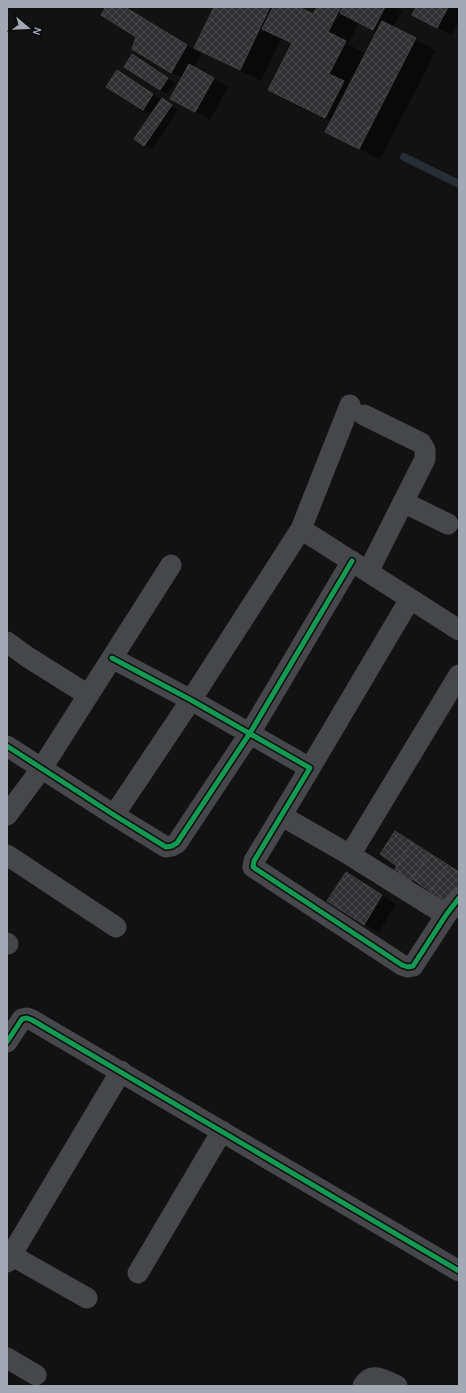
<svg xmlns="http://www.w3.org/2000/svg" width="466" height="1393" viewBox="0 0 466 1393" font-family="Karla,sans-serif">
	<defs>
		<pattern id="building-cross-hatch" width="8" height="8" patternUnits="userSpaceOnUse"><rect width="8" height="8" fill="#313133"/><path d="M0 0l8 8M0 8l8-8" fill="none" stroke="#4c4c4e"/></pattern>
	</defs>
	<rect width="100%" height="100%" fill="#121212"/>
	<!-- shadow -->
	<path fill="#0007" fill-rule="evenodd" d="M 107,7 L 124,7 L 202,54 L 194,67 L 228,87 L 210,120 L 172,98 L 183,78 L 171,72 Z
		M 215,7 L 297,7 L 314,16 L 318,7 L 395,7 L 402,11 L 393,27 L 436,51 L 380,160 L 327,131 L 331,122 L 290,102 L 270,90 L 292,44 L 281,39 L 261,81 L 216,59 L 195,47 ZM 359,23 L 377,32 L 366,54 L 348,44 Z
		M 418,7 L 459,7 L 459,22 L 452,35 L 428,23 Z
		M 140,60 L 175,83 L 168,94 L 160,90 Z
		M 118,71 L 178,110 L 152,149 L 136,138 L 152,114 L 143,110 Z
		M 402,837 L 459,873 L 459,903 L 419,883 L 418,885 L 411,881 L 399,865 L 381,854 Z
		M 346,873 L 396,904 L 379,932 L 364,924 Z"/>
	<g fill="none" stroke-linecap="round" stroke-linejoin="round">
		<!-- stream -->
		<path stroke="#252e34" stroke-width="8" d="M 404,157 L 459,184"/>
	</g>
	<!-- building -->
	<path fill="url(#building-cross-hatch)" stroke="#404246" d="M 106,7 L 125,7 L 187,45 L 171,73 L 132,49 L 136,37 L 101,15 Z
		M 214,7 L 270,7 L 240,70 L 194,48 Z
		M 273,7 L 299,7 L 313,14 L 317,7 L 341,7 L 328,32 L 346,41 L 329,74 L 344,81 L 325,118 L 268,90 L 292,43 L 262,29 Z
		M 343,7 L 385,7 L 373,30 L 340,13 Z
		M 416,7 L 448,7 L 437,28 L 412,15 Z
		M 382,21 L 416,38 L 359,149 L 325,132 Z
		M 132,54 L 168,78 L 160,90 L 124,67 Z
		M 189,64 L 214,78 L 195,112 L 170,99 Z
		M 117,70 L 153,94 L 143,110 L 106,87 Z
		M 162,98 L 172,105 L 144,146 L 134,139 Z
		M 395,831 L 412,842 L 397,866 L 380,854 Z
		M 412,842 L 429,853 L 411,882 L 394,871 Z
		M 429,853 L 448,865 L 431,892 L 412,879 Z
		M 448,865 L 459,872 L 459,887 L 448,904 L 430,893 Z
		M 346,872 L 382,895 L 364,925 L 327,901 Z"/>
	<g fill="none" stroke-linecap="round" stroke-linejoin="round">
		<!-- minor -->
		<path stroke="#46474b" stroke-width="21" d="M 350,405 L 301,529 L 459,630
			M 364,415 L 421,443 L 425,450 L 425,459 L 368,572
			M 403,502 L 448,524
			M 7,642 L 26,656 L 88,695
			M 112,658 L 191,700 L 310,768 L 254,861 L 253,867 L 402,965 L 408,967 L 413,966 L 446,915 L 459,898
			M 7,746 L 114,815 L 166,847 L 172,846 L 177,843 L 250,733 L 352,561
			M 310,768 L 410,599
			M 7,815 L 42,768 L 171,565
			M 114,815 L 191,700 L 301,529
			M 282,816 L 350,855
			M 7,855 L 116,927
			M 446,915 L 350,855 L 459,675
			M 7,943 L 8,944
			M 7,1042 L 22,1019 L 27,1018 L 32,1020 L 459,1271
			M 11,1255 L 87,1298
			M 7,1262 L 121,1071
			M 138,1273 L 222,1131
			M 7,1358 L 36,1375
			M 363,1386 C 372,1371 385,1380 397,1386"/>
		<defs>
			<path id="cycleway" d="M 112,658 L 191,700 L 310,768 L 254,861 L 253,867 L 402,965 L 408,967 L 413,966 L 446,915 L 459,898
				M 7,746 L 114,815 L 166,847 L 172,846 L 177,843 L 250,733 L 352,561
				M 7,1042 L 22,1019 L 27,1018 L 32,1020 L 459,1271"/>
		</defs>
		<!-- cycleway casing -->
		<use href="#cycleway" stroke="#0c0c0e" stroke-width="8"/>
		<!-- cycleway -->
		<use href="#cycleway" stroke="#139951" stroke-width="5"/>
	</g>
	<!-- border -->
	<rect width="466" height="1393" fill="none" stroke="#a2a9b4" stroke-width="16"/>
	<!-- north arrow -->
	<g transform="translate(28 28) rotate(109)" stroke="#0c0c0e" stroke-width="3" paint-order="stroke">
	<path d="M0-3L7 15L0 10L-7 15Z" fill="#a2a9b4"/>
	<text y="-6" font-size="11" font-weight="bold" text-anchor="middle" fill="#a2a9b4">N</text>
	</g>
</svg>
